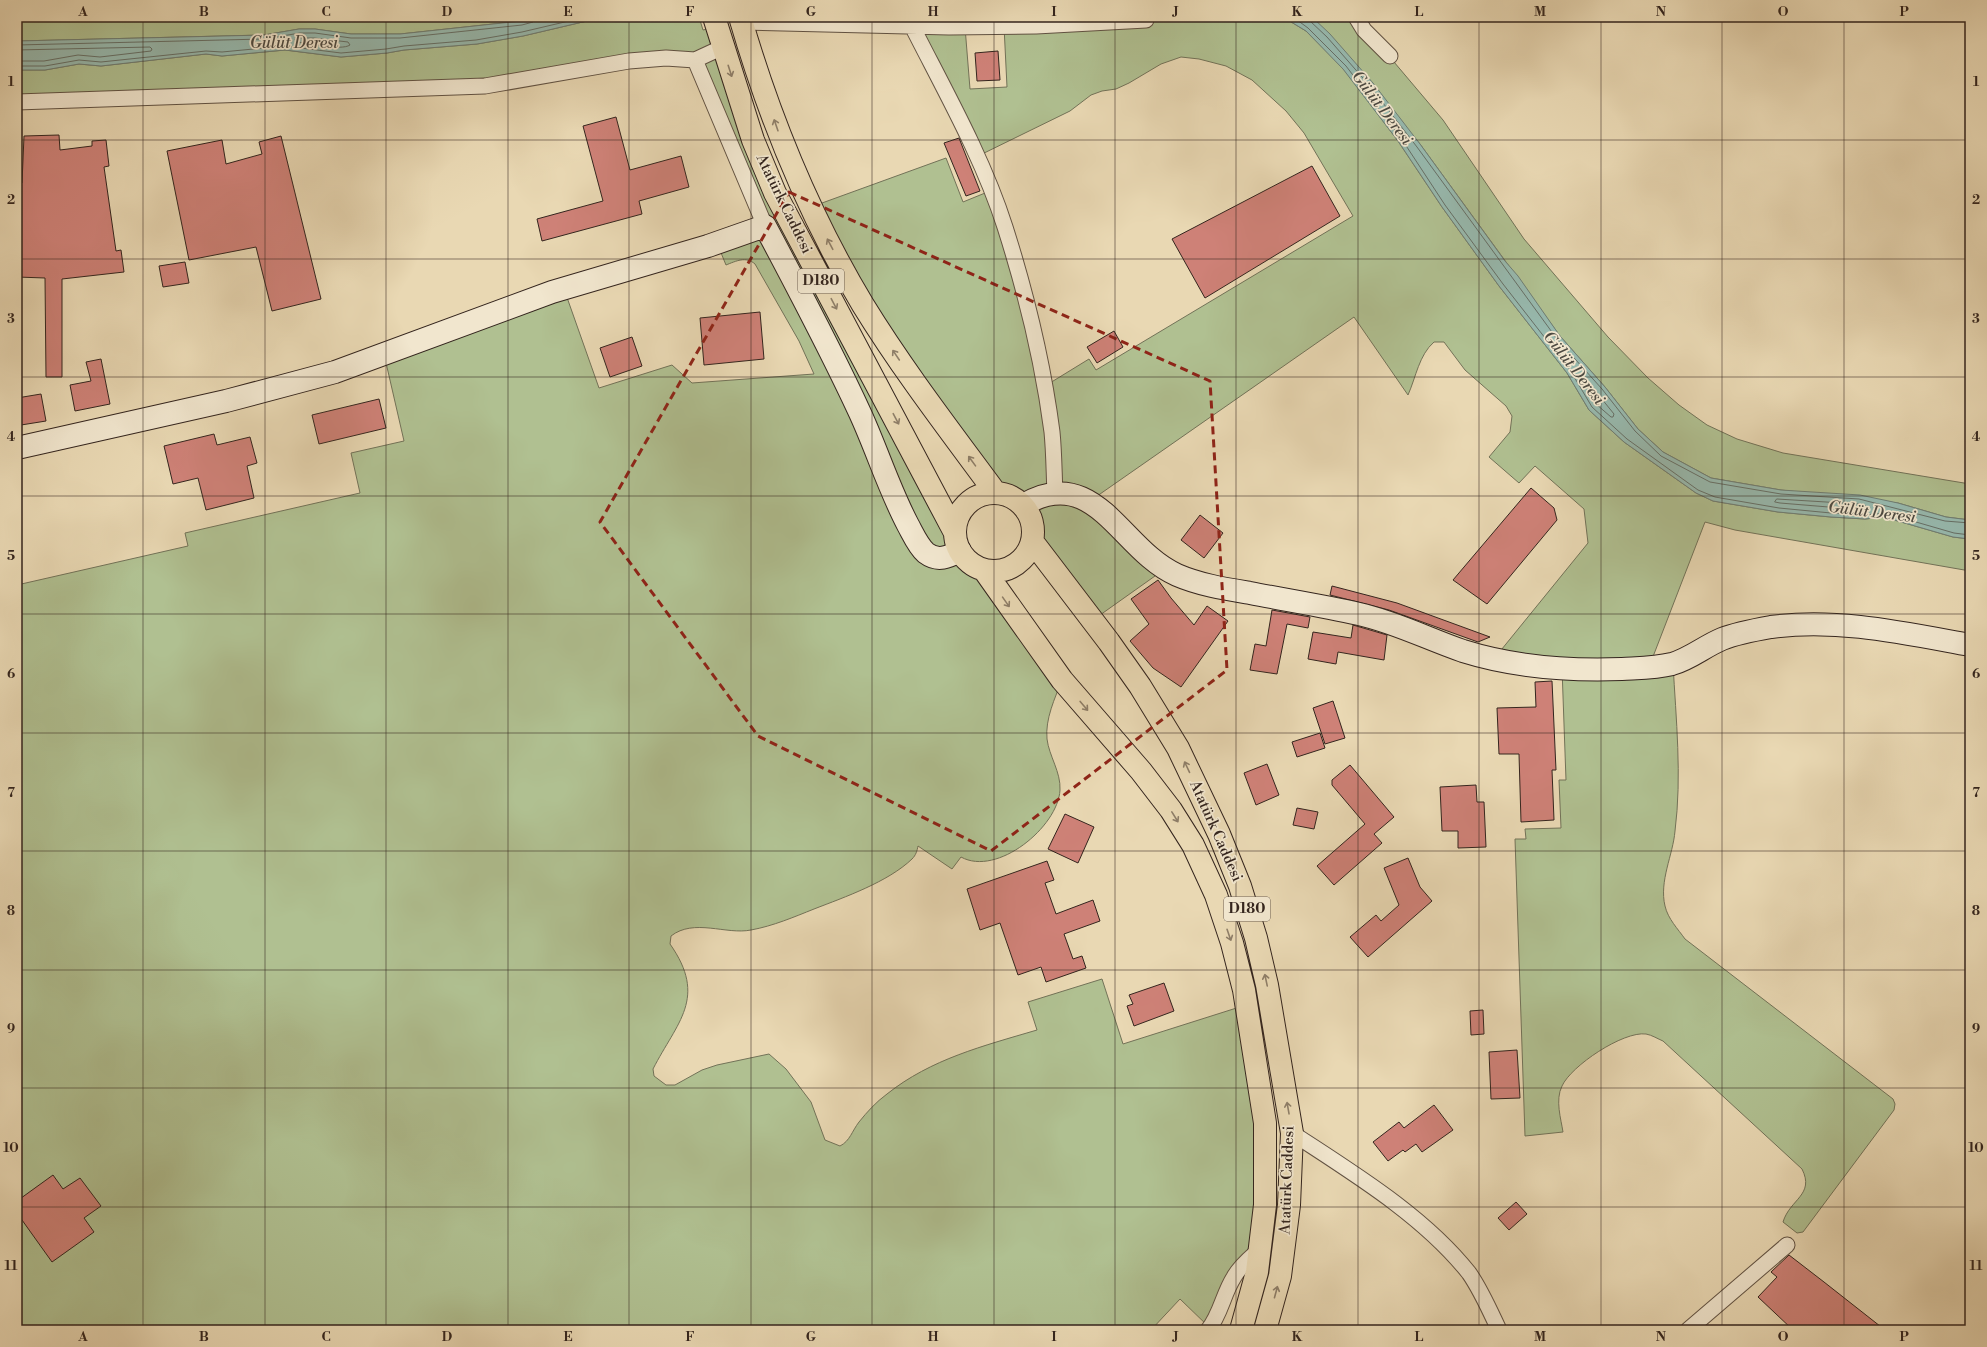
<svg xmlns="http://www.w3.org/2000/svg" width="1987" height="1347" viewBox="0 0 1987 1347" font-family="'Libre Bodoni',serif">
	<rect width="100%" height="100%" fill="#e9d8b3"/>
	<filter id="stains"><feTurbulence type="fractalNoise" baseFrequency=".005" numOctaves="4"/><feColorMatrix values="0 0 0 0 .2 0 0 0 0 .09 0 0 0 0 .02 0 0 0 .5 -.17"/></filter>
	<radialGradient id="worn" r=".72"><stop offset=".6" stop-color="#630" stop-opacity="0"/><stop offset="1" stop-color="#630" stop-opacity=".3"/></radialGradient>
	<!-- green -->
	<path fill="#b0c091" stroke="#727258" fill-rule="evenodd" d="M 17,17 L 539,17 L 521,21 L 400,34 L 351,34 L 315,29 L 299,29 L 264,35 L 17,41 Z
		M 604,17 L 699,17 L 703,30 L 716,27 L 753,140 L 962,556 L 976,567 L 1062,680 C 1055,698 1045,719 1047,739 C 1049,756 1061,772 1060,790 C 1058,827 997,877 961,857 L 952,869 L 918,846 C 917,851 916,855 912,859 C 888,882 845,897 814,909 C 794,917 773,926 751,930 C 726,935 694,918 671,936 L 670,944 C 708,998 677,1022 653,1069 L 654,1076 L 666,1085 L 675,1085 L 702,1070 L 717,1065 L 769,1054 L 786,1069 L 811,1102 L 825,1140 L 840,1146 C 850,1141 852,1131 859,1122 C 867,1112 876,1102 887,1094 C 931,1059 983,1046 1037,1030 L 1028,1002 L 1102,979 L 1123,1044 L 1246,1005 L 1265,1123 L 1259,1250 L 1210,1328 L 1180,1299 L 1151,1330 L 17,1330 L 17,585 L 188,546 L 185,533 L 360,493 L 351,453 L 404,441 L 384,354 L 564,289 L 599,388 L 672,365 L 692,383 L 814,374 L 799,341 L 755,264 C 746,256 736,261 726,265 L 717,243 L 765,227 L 695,60 L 500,83 L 17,102 L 17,70 L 45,70 L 79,64 L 101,66 L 206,54 L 222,56 L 285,50 L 341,57 L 387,53 L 404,50 L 477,44 L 523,36 Z
		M 757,17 L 1283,17 L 1306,31 L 1343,68 L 1398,141 L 1442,207 L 1499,286 L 1567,373 L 1589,410 L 1624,442 L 1696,493 L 1713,501 L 1778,512 L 1831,517 L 1865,519 L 1884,517 L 1953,537 L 1970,539 L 1970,571 L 1735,530 L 1705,522 L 1649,667 L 1673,664 C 1676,719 1682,776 1675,831 C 1673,855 1659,881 1665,906 C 1668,919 1678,929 1685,939 L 1893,1099 L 1895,1104 L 1894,1110 L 1803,1232 L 1797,1233 L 1783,1222 C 1790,1199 1815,1195 1802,1169 L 1663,1041 C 1658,1039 1652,1035 1646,1034 C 1623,1031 1571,1066 1562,1086 C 1555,1100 1561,1119 1563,1132 L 1525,1136 L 1515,839 L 1526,839 L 1525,829 L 1561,828 L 1559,780 L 1566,780 L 1562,668 L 1493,660 L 1588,543 L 1584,509 L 1535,466 L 1519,483 L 1489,457 L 1510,432 L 1512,416 L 1506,406 L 1465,370 L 1444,342 L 1434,342 C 1419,355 1416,377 1408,395 L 1354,317 L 1090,501 L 1161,565 L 1155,576 L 1093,620 L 1033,533 C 1032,510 1017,495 995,492 L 811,207 L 946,158 L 963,202 L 990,191 L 1045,386 L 1089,359 L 1096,370 L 1353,216 L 1304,133 L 1286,111 L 1252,80 L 1226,66 L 1199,59 L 1181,57 L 1161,64 L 1129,83 L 1116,89 L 1102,91 L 1091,95 L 1070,111 L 976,157 L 912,26 ZM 1004,26 L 1007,87 L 970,89 L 965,27 Z
		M 1312,17 L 1356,17 L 1443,120 L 1524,239 L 1608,337 L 1648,378 L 1679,405 L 1707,425 L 1737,439 L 1783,453 L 1970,484 L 1970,520 L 1946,517 L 1898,503 L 1781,490 L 1711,478 L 1663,452 L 1638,429 L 1605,387 L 1560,336 L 1420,144 Z"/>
	<!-- water -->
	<path fill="#97b9ae" stroke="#6f7e74" d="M 539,17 L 604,17 L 523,36 L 477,44 L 404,50 L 387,53 L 341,57 L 285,50 L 222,56 L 206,54 L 101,66 L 79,64 L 45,70 L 17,70 L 17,41 L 264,35 L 299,29 L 315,29 L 351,34 L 400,34 L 521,21 Z
		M 1283,17 L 1312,17 L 1330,34 L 1373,83 L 1420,144 L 1505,261 L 1518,276 L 1560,336 L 1605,387 L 1638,429 L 1663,452 L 1711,478 L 1781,490 L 1860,495 L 1898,503 L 1946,517 L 1970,520 L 1970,539 L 1953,537 L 1884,517 L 1865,519 L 1831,517 L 1778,512 L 1713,501 L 1696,493 L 1624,442 L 1589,410 L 1567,373 L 1499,286 L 1442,207 L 1398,141 L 1343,69 L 1306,31 Z"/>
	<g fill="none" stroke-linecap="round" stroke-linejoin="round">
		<!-- shore -->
		<path stroke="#666f66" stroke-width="1" d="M 1293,17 L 1308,28 L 1346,66 L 1401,138 L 1445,205 L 1503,284 L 1570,370 L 1592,407 L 1627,439 L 1698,490 L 1715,497 L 1779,508 L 1831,513 L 1865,515 L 1885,513 L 1954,533 L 1970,535
			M 1308,17 L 1310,21 L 1327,37 L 1369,85 L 1417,147 L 1557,339 L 1602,389 L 1635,431 L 1661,456 L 1710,482 L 1781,494 L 1859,499 L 1945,521 L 1970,523
			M 297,38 L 314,38 L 348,42 L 350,45 C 341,51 309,43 297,42 L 295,40 Z
			M 17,45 L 264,39 L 300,33 L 315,33 L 351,38 L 400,38 L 522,25 L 533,22 L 536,17
			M 17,50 L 150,47 L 152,49 L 151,51 L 100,57 L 78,55 L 44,61 L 17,61
			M 17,66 L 45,66 L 79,60 L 101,62 L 206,51 L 222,52 L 285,46 L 341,53 L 386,49 L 404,46 L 476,40 L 522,32 L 586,17
			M 1582,377 L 1584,377 L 1614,414 L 1613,417 L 1611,417 L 1596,404 L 1581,379 Z
			M 1777,499 L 1859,504 L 1866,506 L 1867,508 L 1865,510 L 1780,503 L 1775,502 Z"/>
	</g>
	<!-- building -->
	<path fill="#ce8177" stroke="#34251e" d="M 998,51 L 1000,80 L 977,81 L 975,53 Z
		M 616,117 L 630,170 L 681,156 L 689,187 L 639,201 L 642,214 L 542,241 L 537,219 L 603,201 L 583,126 Z
		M 59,135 L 60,150 L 92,146 L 92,141 L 106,140 L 109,166 L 104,167 L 116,251 L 121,250 L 124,272 L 62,279 L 62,377 L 46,377 L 45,278 L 17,277 L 17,182 L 22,183 L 24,136 Z
		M 281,136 L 321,299 L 272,311 L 256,247 L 189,260 L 167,151 L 222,140 L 226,164 L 262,154 L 259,142 Z
		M 959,138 L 980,191 L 966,196 L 944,143 Z
		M 1312,166 L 1340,216 L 1205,298 L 1172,239 Z
		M 185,262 L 189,283 L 163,287 L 159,266 Z
		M 760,312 L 764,359 L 704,365 L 700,318 Z
		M 1114,331 L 1123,347 L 1097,363 L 1087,347 Z
		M 632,337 L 642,366 L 610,377 L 600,348 Z
		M 101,359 L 110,404 L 75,411 L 70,385 L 91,381 L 86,362 Z
		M 41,394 L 46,421 L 21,425 L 17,398 Z
		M 379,399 L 386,428 L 319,444 L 312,415 Z
		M 214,434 L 217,445 L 250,437 L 257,463 L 247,466 L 254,498 L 206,510 L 198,478 L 173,484 L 164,446 Z
		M 1531,488 L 1554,508 L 1557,520 L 1487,604 L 1453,580 Z
		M 1200,515 L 1223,533 L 1204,558 L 1181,540 Z
		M 1158,580 L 1171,598 L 1194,625 L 1207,606 L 1228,621 L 1181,687 L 1153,668 L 1130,641 L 1149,624 L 1131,599 Z
		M 1332,586 L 1397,603 L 1490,637 L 1478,642 L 1389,610 L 1330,595 Z
		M 1272,610 L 1310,617 L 1308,628 L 1287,624 L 1277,674 L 1250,670 L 1255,644 L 1266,646 Z
		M 1353,625 L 1387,635 L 1384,660 L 1338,652 L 1336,664 L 1308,659 L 1313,632 L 1351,638 Z
		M 1552,681 L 1556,770 L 1552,770 L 1554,820 L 1521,822 L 1519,754 L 1499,754 L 1497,708 L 1536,707 L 1535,682 Z
		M 1333,701 L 1345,738 L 1325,744 L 1313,708 Z
		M 1320,733 L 1325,748 L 1297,757 L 1292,742 Z
		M 1267,764 L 1279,795 L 1256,805 L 1244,773 Z
		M 1350,765 L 1394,817 L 1374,834 L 1382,843 L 1334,885 L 1317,866 L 1365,824 L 1332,785 L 1332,780 Z
		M 1476,785 L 1477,802 L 1484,802 L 1486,847 L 1458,848 L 1458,831 L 1442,831 L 1440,787 Z
		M 1297,808 L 1318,812 L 1314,829 L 1293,825 Z
		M 1065,814 L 1094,827 L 1078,863 L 1048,849 Z
		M 1408,858 L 1420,887 L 1432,901 L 1368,957 L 1350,937 L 1376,915 L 1381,921 L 1399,905 L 1384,868 Z
		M 1047,861 L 1054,880 L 1045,883 L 1056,914 L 1093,900 L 1100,921 L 1064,934 L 1073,959 L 1082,956 L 1086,968 L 1046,982 L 1041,967 L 1018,975 L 1000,923 L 980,930 L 967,889 Z
		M 1164,983 L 1174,1011 L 1134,1026 L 1127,1006 L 1133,1004 L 1129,995 Z
		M 1483,1010 L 1484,1034 L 1471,1035 L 1470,1011 Z
		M 1517,1050 L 1520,1098 L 1491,1099 L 1489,1052 Z
		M 1434,1105 L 1453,1130 L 1422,1152 L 1416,1144 L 1405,1152 L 1403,1150 L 1388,1161 L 1373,1142 L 1399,1122 L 1404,1128 Z
		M 53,1175 L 63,1189 L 80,1178 L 101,1206 L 84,1218 L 94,1232 L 52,1262 L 17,1213 L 17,1201 Z
		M 1516,1202 L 1527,1214 L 1509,1230 L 1498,1218 Z
		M 1789,1255 L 1824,1282 L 1885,1330 L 1793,1330 L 1758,1297 L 1777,1277 L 1771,1272 Z"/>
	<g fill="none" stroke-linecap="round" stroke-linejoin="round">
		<defs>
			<path id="street" d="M 1356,17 L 1364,30 L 1390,56
				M 742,22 L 949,27 L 1036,26 L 1146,20
				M 912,26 C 945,91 983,158 1005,227 C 1026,293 1043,363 1052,432 C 1054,452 1054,473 1055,493
				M 695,60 L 765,226
				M 17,102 L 485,86 L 629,61 L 666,58 L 695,60 L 723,47
				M 1292,1133 C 1353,1173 1424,1216 1469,1273 C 1481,1290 1490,1311 1499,1330
				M 1208,1330 C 1221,1314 1223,1294 1234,1277 C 1240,1266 1250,1258 1259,1250
				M 1688,1330 L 1787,1245"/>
			<path id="secondary" d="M 17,448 L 226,401 L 335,372 L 552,292 L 708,246 L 765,226 C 798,288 831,350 860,413 C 877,450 889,489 908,525 C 913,534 918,546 926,553 C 938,562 948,557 960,551
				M 1023,505 C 1096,462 1120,550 1177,575 C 1200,585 1226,589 1250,593 C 1286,600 1323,606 1359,614 C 1395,622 1428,639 1463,651 C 1514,667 1569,671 1622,669 C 1639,668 1656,668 1672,664 C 1690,659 1705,646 1722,639 C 1737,633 1754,630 1771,627 C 1838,618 1904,633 1970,645"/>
			<path id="highway" d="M 714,17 L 753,140 L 775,193 L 954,531
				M 740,17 C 769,117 809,215 863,305 C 903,370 950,431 995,492
				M955 532a39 39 0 1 1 78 0a39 39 0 1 1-78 0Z
				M 1032,541 L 1109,642 L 1140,686 L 1178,748 L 1219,834 L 1240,886 L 1256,938 L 1267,985 L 1292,1133 L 1289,1205 L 1280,1276 L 1265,1330
				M 984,570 L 1062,680 L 1141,771 L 1171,810 L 1193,845 L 1216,895 L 1232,943 L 1244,990 L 1265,1123 L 1265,1205 L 1257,1272 L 1241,1330"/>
		</defs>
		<!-- street casing -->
		<use href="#street" stroke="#615243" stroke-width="17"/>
		<!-- secondary casing -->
		<use href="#secondary" stroke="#34251e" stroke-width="24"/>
		<!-- highway casing -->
		<use href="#highway" stroke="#34251e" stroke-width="24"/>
		<!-- street -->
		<use href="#street" stroke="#f1e6ce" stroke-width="15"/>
		<!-- secondary -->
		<use href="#secondary" stroke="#f1e6ce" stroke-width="22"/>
		<!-- highway -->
		<use href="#highway" stroke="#e9d8b3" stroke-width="22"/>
	</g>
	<!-- one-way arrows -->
	<defs><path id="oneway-shaft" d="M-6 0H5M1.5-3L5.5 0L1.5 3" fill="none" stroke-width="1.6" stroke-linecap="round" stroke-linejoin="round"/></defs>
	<g stroke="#8e7e68">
		<use href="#oneway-shaft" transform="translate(730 71) rotate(72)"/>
		<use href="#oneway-shaft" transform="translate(776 125) rotate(-109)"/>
		<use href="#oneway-shaft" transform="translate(830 244) rotate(-118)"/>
		<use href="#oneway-shaft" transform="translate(834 304) rotate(62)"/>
		<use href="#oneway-shaft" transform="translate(896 355) rotate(-124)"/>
		<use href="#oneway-shaft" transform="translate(896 419) rotate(62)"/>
		<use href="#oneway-shaft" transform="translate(972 461) rotate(-126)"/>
		<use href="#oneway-shaft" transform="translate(1006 602) rotate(55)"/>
		<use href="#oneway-shaft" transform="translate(1084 706) rotate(50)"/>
		<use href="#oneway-shaft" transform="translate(1187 767) rotate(-115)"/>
		<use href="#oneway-shaft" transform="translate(1175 817) rotate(58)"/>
		<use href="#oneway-shaft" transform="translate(1229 935) rotate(71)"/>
		<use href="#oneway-shaft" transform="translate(1266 980) rotate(-102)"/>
		<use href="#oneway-shaft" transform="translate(1288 1108) rotate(-100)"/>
		<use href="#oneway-shaft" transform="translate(1276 1292) rotate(-75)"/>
	</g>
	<!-- marked area -->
	<path fill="none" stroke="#8f2418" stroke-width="3" stroke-dasharray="8 5" stroke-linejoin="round" d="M 789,192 L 1210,381 L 1227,670 L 991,851 L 758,736 L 600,522 Z"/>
	<!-- grid -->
	<path fill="none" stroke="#34251e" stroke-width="1" stroke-opacity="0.55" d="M 143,17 L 143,1330M 265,17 L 265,1330M 386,17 L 386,1330M 508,17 L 508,1330M 629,17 L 629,1330M 751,17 L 751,1330M 872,17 L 872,1330M 994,17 L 994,1330M 1115,17 L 1115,1330M 1236,17 L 1236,1330M 1358,17 L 1358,1330M 1479,17 L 1479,1330M 1601,17 L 1601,1330M 1722,17 L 1722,1330M 1844,17 L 1844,1330M 17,140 L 1970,140M 17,259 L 1970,259M 17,377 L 1970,377M 17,496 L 1970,496M 17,614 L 1970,614M 17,733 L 1970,733M 17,851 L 1970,851M 17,970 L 1970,970M 17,1088 L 1970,1088M 17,1207 L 1970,1207"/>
	<g text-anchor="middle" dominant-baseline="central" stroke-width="3.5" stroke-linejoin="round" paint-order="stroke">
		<!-- shield labels -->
		<g fill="#f1e6ce" stroke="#6d5f53" stroke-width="1">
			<rect x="798" y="269" width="46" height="24" rx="3"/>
			<rect x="1224" y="897" width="46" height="24" rx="3"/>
		</g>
		<g font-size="14" font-weight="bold" fill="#34251e">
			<text x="821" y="281">D180</text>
			<text x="1247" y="909">D180</text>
		</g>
		<!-- street labels -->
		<g font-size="15" fill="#34251e" stroke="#f1e6ce">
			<text transform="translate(784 204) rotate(64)">Atatürk Caddesi</text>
			<text transform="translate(1216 831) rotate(66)">Atatürk Caddesi</text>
			<text transform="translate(1287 1180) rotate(-88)">Atatürk Caddesi</text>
		</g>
		<!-- water labels -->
		<g font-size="16" font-style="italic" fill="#4d4a42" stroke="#f1e6ce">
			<text x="294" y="43">Gülüt Deresi</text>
			<text transform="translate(1382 108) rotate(53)">Gülüt Deresi</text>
			<text transform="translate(1574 368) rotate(52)">Gülüt Deresi</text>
			<text transform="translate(1872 512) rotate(7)">Gülüt Deresi</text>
		</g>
	</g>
	<!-- margin -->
	<rect width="1987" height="1347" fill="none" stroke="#e9d8b3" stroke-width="44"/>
	<rect x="22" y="22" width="1943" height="1303" fill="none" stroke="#34251e" stroke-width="1.5"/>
	<g font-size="13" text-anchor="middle" font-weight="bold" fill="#34251e">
		<text x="83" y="16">A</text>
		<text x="204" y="16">B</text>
		<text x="326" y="16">C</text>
		<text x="447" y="16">D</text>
		<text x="568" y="16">E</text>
		<text x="690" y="16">F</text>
		<text x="811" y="16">G</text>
		<text x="933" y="16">H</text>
		<text x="1054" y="16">I</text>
		<text x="1176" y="16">J</text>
		<text x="1297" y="16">K</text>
		<text x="1419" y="16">L</text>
		<text x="1540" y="16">M</text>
		<text x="1661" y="16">N</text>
		<text x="1783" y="16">O</text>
		<text x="1904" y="16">P</text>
		<text x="11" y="86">1</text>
		<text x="1976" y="86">1</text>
		<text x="11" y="204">2</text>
		<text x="1976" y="204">2</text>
		<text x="11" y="323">3</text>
		<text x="1976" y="323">3</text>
		<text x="11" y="441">4</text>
		<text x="1976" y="441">4</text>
		<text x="11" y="560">5</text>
		<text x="1976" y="560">5</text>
		<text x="11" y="678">6</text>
		<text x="1976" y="678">6</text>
		<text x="11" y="797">7</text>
		<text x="1976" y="797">7</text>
		<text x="11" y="915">8</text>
		<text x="1976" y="915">8</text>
		<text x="11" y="1033">9</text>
		<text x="1976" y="1033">9</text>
		<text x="11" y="1152">10</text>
		<text x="1976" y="1152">10</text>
		<text x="11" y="1270">11</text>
		<text x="1976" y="1270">11</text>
		<text x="83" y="1341">A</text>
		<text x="204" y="1341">B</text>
		<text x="326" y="1341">C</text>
		<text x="447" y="1341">D</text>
		<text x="568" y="1341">E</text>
		<text x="690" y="1341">F</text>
		<text x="811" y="1341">G</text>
		<text x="933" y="1341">H</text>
		<text x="1054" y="1341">I</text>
		<text x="1176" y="1341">J</text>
		<text x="1297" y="1341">K</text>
		<text x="1419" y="1341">L</text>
		<text x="1540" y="1341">M</text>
		<text x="1661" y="1341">N</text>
		<text x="1783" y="1341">O</text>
		<text x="1904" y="1341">P</text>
	</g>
	<rect width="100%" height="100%" filter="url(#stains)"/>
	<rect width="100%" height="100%" fill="url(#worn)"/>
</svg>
